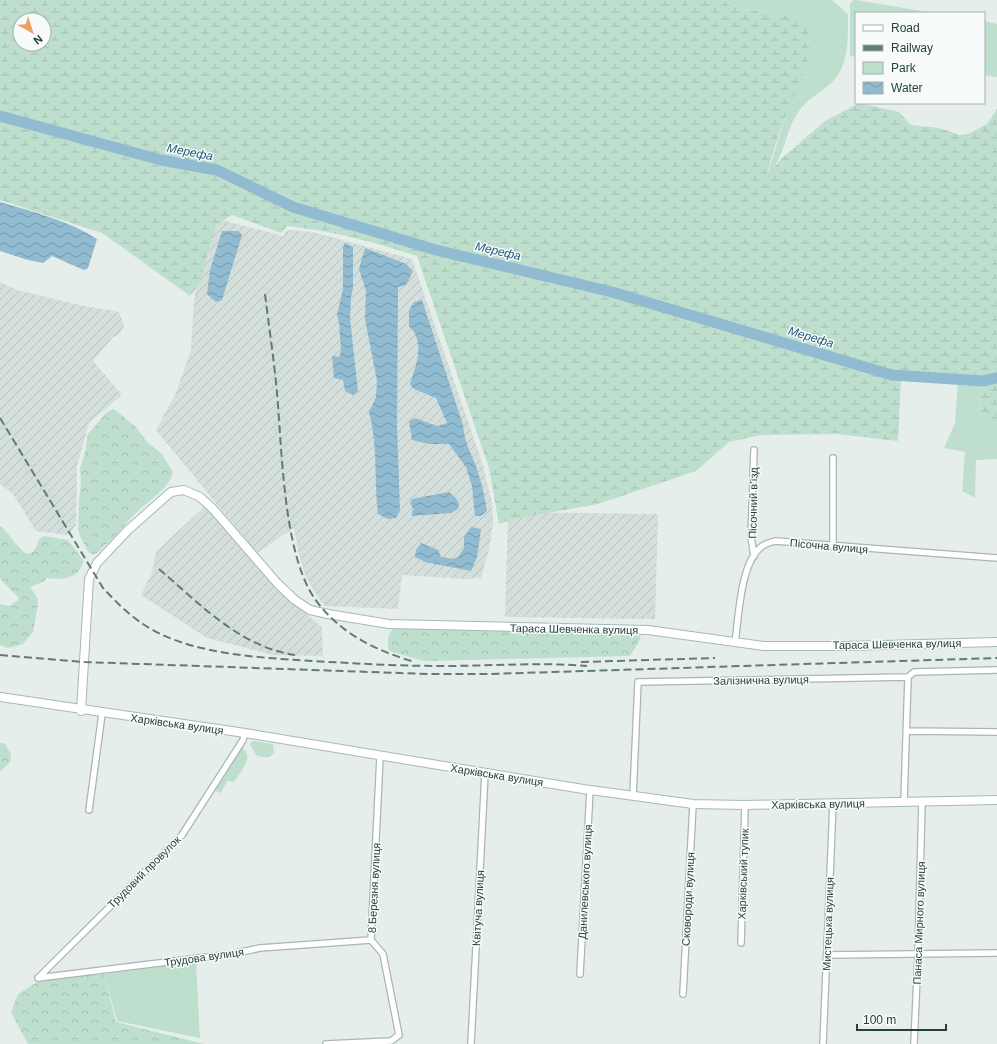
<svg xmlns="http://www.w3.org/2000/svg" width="997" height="1044" viewBox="0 0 997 1044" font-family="Arial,sans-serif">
	<defs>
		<pattern id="industrial-furrows" width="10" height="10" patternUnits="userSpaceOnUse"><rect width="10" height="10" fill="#d4dedb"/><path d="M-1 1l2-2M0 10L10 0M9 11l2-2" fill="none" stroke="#b6c0bd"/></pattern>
		<pattern id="forest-crowns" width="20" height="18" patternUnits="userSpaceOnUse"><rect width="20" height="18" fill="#bfdfce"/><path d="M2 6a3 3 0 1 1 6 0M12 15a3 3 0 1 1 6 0" fill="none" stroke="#a4c0b2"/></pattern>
		<pattern id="wetland-marsh" width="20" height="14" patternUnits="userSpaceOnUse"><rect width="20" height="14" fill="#bfdfce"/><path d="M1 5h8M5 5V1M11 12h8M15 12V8" fill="none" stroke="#a4c0b2"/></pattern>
		<pattern id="water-waves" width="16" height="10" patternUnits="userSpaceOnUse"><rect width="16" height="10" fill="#90bbd1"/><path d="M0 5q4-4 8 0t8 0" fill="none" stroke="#7599ab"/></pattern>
	</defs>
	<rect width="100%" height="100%" fill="#e6eeec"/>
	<!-- industrial -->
	<path fill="url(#industrial-furrows)" d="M 214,218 L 283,236 L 286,231 L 290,230 L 313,232 L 412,259 L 482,462 L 492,503 L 493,523 L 489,550 L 481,578 L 467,579 L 402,575 L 398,609 L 325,606 L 321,602 L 306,577 L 299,555 L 294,528 L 257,553 L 156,430 L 176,393 L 191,350 L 194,299 Z
		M 0,282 L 17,290 L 79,305 L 119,312 L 124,326 L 119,335 L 113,337 L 93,361 L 122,395 L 89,423 L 77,466 L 76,525 L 68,535 L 36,531 L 13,494 L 0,484 Z
		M 205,506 L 280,593 L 322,627 L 323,656 L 273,655 L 207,638 L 141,595 L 152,573 L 156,552 Z
		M 508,512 L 658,514 L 655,619 L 505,617 Z"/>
	<!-- green -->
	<path fill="#bfdfce" d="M 723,0 L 832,0 L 848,14 C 848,42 850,71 824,89 C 813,98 803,102 796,116 C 784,136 785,157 767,176 L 786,115 L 786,14 L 742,9 Z
		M 854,0 L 856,0 L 934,13 L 856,13 L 856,57 L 850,56 L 850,3 Z
		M 984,21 L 997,24 L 997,77 L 984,75 Z
		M 958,382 L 979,384 L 980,419 L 997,419 L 997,459 L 976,460 L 975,498 L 962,491 L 965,452 L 944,448 L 955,423 Z
		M 255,741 L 273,744 L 274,753 C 270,759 262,758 256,755 L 250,745 L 251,742 Z
		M 242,748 C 256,757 239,773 234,782 L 227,781 L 221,793 L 215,791 Z
		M 196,962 L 200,1038 L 117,1021 L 104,974 Z"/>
	<!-- forest -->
	<path fill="url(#forest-crowns)" d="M 114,409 L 136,427 L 147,442 L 161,453 L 173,472 L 172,476 C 164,493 146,502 133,516 C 121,529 109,544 94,555 L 88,552 L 80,536 L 78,529 L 79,500 L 81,483 L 80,468 L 85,452 L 88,434 L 107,412 Z
		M 0,526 C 13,534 29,575 39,539 L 44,536 L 68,540 L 83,560 C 81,579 62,580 46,578 L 45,581 L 30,587 L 37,597 L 38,604 L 33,632 L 23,644 L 8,648 L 0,645 L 0,604 L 9,606 L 18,600 L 18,597 L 5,584 L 0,578 Z
		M 396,627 L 636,631 L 641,638 L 630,656 L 424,661 L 389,651 C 387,640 387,633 396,627 Z
		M 0,743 L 5,744 L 11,754 L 10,762 L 0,772 Z
		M 104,974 L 116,1022 L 204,1044 L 28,1044 L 11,1012 L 18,994 L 42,979 Z"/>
	<!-- wetland -->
	<path fill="url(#wetland-marsh)" fill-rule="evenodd" d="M 0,0 L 723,0 L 742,9 L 786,14 L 803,19 L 813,45 L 810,59 L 786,115 L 773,152 L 767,175 L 782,158 L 825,121 L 859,103 L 899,112 L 911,125 L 939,128 L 960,135 L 968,134 L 987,124 L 997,109 L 997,419 L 980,420 L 979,384 L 901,379 L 898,441 L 837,434 L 761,435 L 729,442 L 696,471 L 598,504 L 514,519 L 499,524 L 489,468 L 417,256 C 373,242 334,231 287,226 L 281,233 L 232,215 L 216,225 L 199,285 L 190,296 L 102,233 L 0,200 ZM 20,20 L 44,20 L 44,44 L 20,44 Z"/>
	<!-- water -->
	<path fill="url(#water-waves)" d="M 0,202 C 33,212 67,220 97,239 L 88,268 L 84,270 L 52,256 L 43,263 L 28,260 L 0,251 Z
		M 222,231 L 238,231 L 242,235 L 222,300 L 216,302 L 207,294 L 210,270 Z
		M 345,243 L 353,247 L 353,288 L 351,297 L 350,319 L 358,391 L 353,395 L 345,391 L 343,380 L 334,378 L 332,356 L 339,357 L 341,351 L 339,322 L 337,315 L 343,289 L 343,246 Z
		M 365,248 L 406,264 L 413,271 L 406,285 L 398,287 L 397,425 L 400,511 L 396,518 L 388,519 L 378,514 C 374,480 378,444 369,412 L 376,397 L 377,381 L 365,319 L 366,291 L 359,269 Z
		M 422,300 L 463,425 C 464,440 470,452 476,466 C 481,481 485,496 487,511 L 481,516 L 475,516 L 472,486 L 466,467 L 449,444 L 429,444 L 412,440 L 409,421 L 415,418 L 437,426 L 447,423 L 436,398 L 414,389 L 410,384 C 416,364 426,343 409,326 L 409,310 L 414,302 Z
		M 449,492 L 455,497 L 459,504 L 458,509 L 451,513 L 412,516 L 412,510 L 414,510 L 410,503 L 412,499 Z
		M 471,527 L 481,529 L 477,557 L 471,571 L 425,562 L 415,557 L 416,550 L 421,543 L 438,550 L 441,557 L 453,559 L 458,557 L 464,548 L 464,537 Z"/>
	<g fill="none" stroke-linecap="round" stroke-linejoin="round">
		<!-- river -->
		<path stroke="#90bbd1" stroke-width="11" d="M 0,116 L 161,160 L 217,170 L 293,207 L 436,250 L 612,292 L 892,375 L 983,381 L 997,378"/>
		<defs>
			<path id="street" d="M 754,450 L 751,537 L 754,556
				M 833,547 L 833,458
				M 735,642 C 739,617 740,559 764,545 C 767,543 772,542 776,541 L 997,558
				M 907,731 L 997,732
				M 633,796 L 638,682 L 908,677 L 914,672 L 997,670
				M 904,802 L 908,677
				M 89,810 L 102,714
				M 741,943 L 745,805
				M 827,955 L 997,953
				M 580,974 L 590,790
				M 38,978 L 232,954 L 260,948 L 371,940
				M 38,978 L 182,835 L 243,740 L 245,733
				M 683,994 L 693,804
				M 326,1044 L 391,1041 L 399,1035 L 383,954 L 371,940 L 380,757
				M 471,1044 L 485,773
				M 823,1044 L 833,803
				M 914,1044 L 918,954 L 922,802"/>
			<path id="secondary" d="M 0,697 L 245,733 L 583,789 L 693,804 L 745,805 L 997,800
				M 81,711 L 89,579 L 97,563 L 128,530 L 171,492 L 184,490 L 200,497 L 213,509 L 278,584 L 295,600 L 310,610 L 328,614 L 389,624 L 648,630 L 764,646 L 846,646 L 997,642"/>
		</defs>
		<!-- street casing -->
		<use href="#street" stroke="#a8b6b4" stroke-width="8"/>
		<!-- secondary casing -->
		<use href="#secondary" stroke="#a4bab6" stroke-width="10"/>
		<!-- street -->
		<use href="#street" stroke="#fff" stroke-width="5.5"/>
		<!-- secondary -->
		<use href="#secondary" stroke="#fff" stroke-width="8"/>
		<!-- rail -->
		<path stroke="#607b79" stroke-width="2" stroke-dasharray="8 4" stroke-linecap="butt" d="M 265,294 C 269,327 274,360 277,393 C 282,448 283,554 315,599 C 339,633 376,651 415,662
			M 0,418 L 103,588 C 115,601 128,614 143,624 C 184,652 249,657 297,660 C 346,663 394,666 442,666 C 491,666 539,662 587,666
			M 159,569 C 200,604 240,647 295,655
			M 0,655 L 84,662 L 428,674 L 489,674 L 997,658
			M 581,662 L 715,658"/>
	</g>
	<g text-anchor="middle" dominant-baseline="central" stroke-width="3" stroke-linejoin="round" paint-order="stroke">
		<!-- street labels -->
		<g font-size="11" fill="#25403e" stroke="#f7fbf9">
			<text transform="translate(753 503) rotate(-89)">Пісочний в’їзд</text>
			<text transform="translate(829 546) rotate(5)">Пісочна вулиця</text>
			<text transform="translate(574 629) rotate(1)">Тараса Шевченка вулиця</text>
			<text transform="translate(897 644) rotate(-1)">Тараса Шевченка вулиця</text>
			<text transform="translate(761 680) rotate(-1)">Залізнична вулиця</text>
			<text transform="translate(177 724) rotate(8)">Харківська вулиця</text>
			<text transform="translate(497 775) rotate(9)">Харківська вулиця</text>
			<text transform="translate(818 804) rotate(-1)">Харківська вулиця</text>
			<text transform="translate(144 872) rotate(-45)">Трудовий провулок</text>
			<text transform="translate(743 874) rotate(-88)">Харківський тупик</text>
			<text transform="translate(585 882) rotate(-87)">Данилевського вулиця</text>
			<text transform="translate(374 888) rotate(-87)">8 Березня вулиця</text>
			<text transform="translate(688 899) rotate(-87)">Сковороди вулиця</text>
			<text transform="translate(478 908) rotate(-87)">Квітуча вулиця</text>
			<text transform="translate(919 923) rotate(-88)">Панаса Мирного вулиця</text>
			<text transform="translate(828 924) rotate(-88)">Мистецька вулиця</text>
			<text transform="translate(204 957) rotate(-8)">Трудова вулиця</text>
		</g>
		<!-- water labels -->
		<g font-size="12" font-style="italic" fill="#1f5a7c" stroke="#f7fbf9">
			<text transform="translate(190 152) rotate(11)">Мерефа</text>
			<text transform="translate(498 251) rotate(13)">Мерефа</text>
			<text transform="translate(811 337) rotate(17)">Мерефа</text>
		</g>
	</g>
	<!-- legend -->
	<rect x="855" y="12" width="130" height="92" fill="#f7fbf9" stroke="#a3b0ae"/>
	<rect x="863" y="25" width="20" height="6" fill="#ffffff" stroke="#a3b0ae"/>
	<text x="891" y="32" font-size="12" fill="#25403e">Road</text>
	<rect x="863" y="45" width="20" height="6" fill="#607b79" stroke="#a3b0ae"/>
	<text x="891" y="52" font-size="12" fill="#25403e">Railway</text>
	<rect x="863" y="62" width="20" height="12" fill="#bfdfce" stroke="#a3b0ae"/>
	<text x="891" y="72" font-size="12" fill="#25403e">Park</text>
	<rect x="863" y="82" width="20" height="12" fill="url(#water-waves)" stroke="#a3b0ae"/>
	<text x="891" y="92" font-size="12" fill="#25403e">Water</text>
	<!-- north arrow -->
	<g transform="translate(32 32) rotate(141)"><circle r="19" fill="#f7fbf9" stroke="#a3b0ae"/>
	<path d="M0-3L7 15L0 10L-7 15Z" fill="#efa063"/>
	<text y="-6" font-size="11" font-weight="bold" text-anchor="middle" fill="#25403e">N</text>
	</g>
	<!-- scale -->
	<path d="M857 1024v6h89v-6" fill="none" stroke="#25403e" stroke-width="2"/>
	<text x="863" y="1024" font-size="12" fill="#25403e" stroke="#f7fbf9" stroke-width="3" paint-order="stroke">100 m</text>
</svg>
